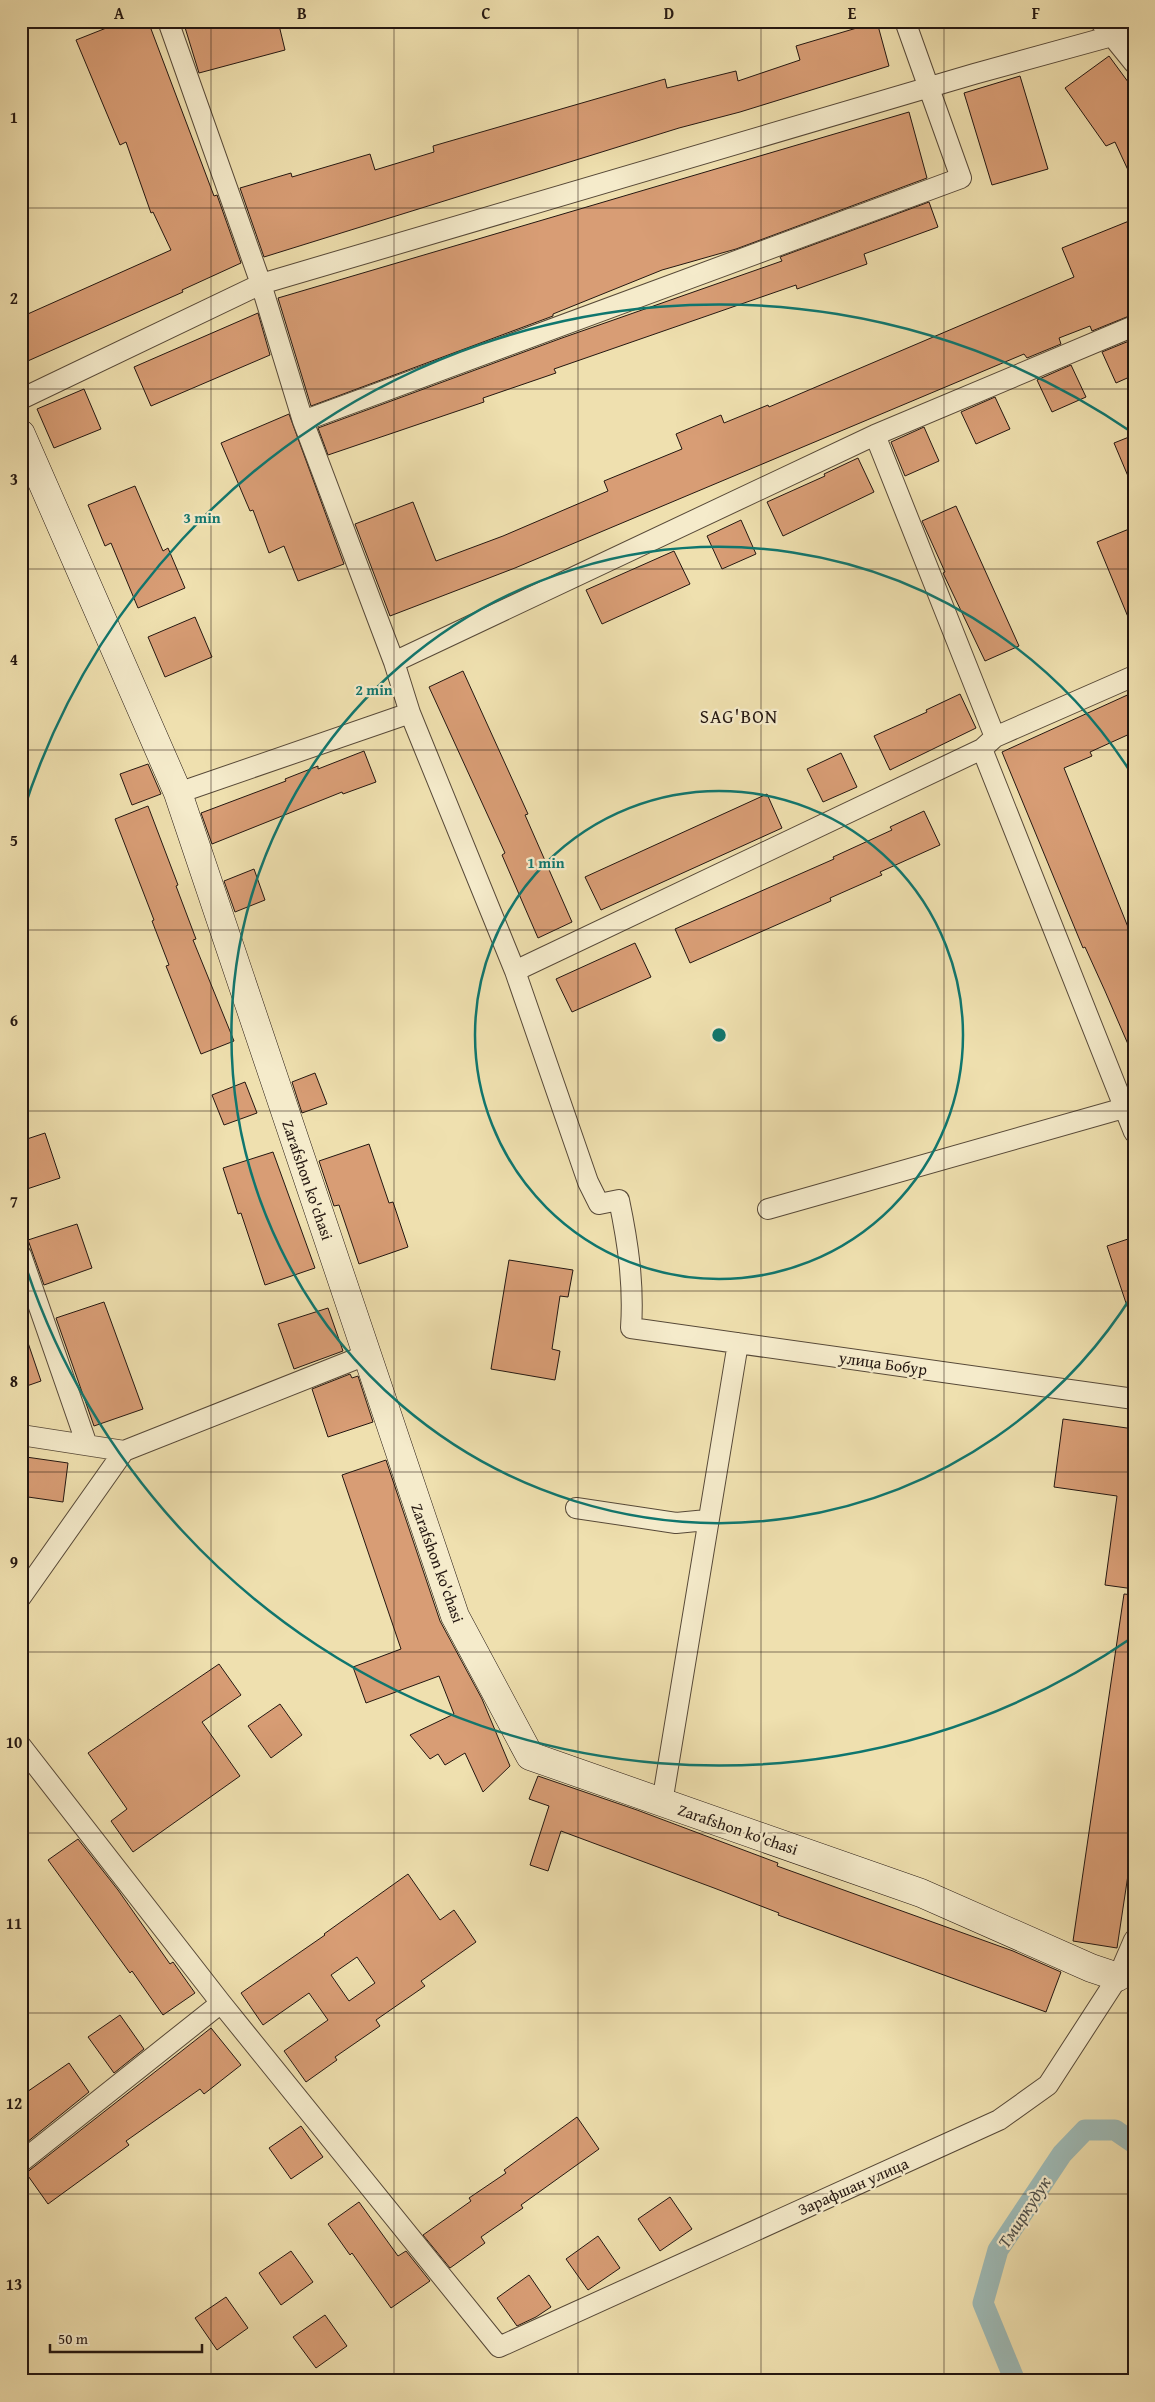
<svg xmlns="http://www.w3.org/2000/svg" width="1155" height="2402" viewBox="0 0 1155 2402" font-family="'Gentium Book Plus',serif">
	<rect width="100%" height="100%" fill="#efe0af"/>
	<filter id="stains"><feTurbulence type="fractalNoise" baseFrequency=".004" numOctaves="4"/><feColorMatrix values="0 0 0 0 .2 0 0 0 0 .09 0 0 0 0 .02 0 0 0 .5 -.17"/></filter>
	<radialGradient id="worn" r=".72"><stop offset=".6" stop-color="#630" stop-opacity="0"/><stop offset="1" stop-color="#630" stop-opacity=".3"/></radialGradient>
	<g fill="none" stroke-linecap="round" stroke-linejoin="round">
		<!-- canal -->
		<path stroke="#9ebab6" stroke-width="21" d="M 1015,2381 L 983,2303 L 998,2250 L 1062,2154 L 1085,2130 L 1115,2130 L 1134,2143"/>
	</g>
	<!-- building -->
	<path fill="#d89d75" stroke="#241711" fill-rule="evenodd" d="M 124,21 L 148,21 L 214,196 L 217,195 L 241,263 L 182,290 L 183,292 L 21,364 L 21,317 L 171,250 L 153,212 L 151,213 L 126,142 L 120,145 L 76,40 Z
		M 183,21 L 278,21 L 285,50 L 199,73 Z
		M 877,22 L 889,66 L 740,112 L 679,128 L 264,257 L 240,188 L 291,173 L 292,177 L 370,154 L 375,170 L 434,152 L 433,146 L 665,79 L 667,88 L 736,71 L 738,81 L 800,60 L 796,46 Z
		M 1109,56 L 1134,90 L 1134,183 L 1115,142 L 1106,146 L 1065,88 Z
		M 1020,76 L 1048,169 L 992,185 L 964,93 Z
		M 909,112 L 927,178 L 736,249 L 662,270 L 553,314 L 553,316 L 311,406 L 278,298 Z
		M 929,202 L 938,227 L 864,254 L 867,264 L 797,289 L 796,285 L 554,369 L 556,373 L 483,398 L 484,402 L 328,455 L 318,428 L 562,338 L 782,261 L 780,257 Z
		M 1134,219 L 1134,314 L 1092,331 L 1090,326 L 1059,338 L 1061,344 L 1027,358 L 1024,354 L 515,568 L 390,616 L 355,524 L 413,502 L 436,561 L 503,536 L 608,491 L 604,481 L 682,449 L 676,434 L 721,415 L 724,423 L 768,405 L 769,407 L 1074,277 L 1062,248 Z
		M 258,313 L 270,355 L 151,406 L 134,367 Z
		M 1134,339 L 1134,375 L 1116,383 L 1102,352 Z
		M 1071,365 L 1086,397 L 1052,412 L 1037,380 Z
		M 84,389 L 101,429 L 54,448 L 37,409 Z
		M 995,397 L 1010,429 L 976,444 L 961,412 Z
		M 289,414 L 344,564 L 298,581 L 284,546 L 269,553 L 253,510 L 250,511 L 221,443 Z
		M 924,427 L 939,461 L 905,476 L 891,442 Z
		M 1134,435 L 1134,488 L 1133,488 L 1114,443 Z
		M 858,458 L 874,492 L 783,536 L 767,502 L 825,476 L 824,474 Z
		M 135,486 L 163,551 L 168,548 L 185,588 L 138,608 L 111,543 L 105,546 L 88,505 Z
		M 956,506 L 1019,646 L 985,661 L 943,573 L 945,572 L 922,521 Z
		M 741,520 L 756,554 L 722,569 L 707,536 Z
		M 1134,527 L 1134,629 L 1133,629 L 1097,542 Z
		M 674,551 L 690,584 L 602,624 L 586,590 Z
		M 195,617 L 212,657 L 165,677 L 148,637 Z
		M 463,671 L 528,814 L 525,815 L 572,922 L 538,938 L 502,855 L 505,853 L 429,687 Z
		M 1134,692 L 1134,732 L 1090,752 L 1092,756 L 1064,768 L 1134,942 L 1134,1058 L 1105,991 L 1085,947 L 1083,948 L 1002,752 Z
		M 960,694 L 976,728 L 890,770 L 874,736 L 927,712 L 926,710 Z
		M 364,751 L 376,782 L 343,794 L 342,792 L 212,844 L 201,813 L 286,781 L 285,779 L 318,766 L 318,769 Z
		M 841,753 L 857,787 L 823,802 L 807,769 Z
		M 148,764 L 161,794 L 132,805 L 120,774 Z
		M 767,794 L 782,828 L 601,910 L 585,877 Z
		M 148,806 L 178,885 L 176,886 L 196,939 L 193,940 L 234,1041 L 201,1054 L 166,966 L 169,965 L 152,921 L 154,920 L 115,819 Z
		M 924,811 L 940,845 L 880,872 L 882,875 L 830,898 L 831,901 L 690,963 L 675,929 L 834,859 L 833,857 L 892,830 L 890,827 Z
		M 254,869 L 265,900 L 235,912 L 224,881 Z
		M 635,943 L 651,977 L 572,1012 L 556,979 Z
		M 315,1073 L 327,1104 L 302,1113 L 292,1082 Z
		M 245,1082 L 257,1113 L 224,1125 L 212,1095 Z
		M 45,1133 L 60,1178 L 21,1191 L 21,1141 Z
		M 369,1144 L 389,1203 L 393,1202 L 408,1247 L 359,1264 L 339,1205 L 334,1206 L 319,1161 Z
		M 273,1152 L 315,1268 L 265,1285 L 241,1213 L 238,1214 L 223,1168 Z
		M 77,1224 L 92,1268 L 44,1285 L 28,1240 Z
		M 1134,1237 L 1134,1317 L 1131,1318 L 1107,1246 Z
		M 509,1260 L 573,1270 L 568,1297 L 560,1296 L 552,1349 L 560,1351 L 555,1380 L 491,1369 Z
		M 104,1302 L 143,1409 L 94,1426 L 56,1318 Z
		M 328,1308 L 343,1351 L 294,1369 L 278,1324 Z
		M 24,1331 L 41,1381 L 21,1388 L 21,1332 Z
		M 350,1374 L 352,1378 L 358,1376 L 373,1422 L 328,1437 L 312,1389 Z
		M 1063,1419 L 1134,1429 L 1134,1589 L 1105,1585 L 1117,1496 L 1054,1487 Z
		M 26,1457 L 68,1463 L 63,1502 L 21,1496 Z
		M 386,1460 L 440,1621 L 482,1699 L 510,1766 L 483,1792 L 465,1753 L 445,1765 L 438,1754 L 430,1759 L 410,1735 L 454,1714 L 439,1676 L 366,1703 L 353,1667 L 401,1649 L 342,1475 Z
		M 1124,1594 L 1134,1595 L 1134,1835 L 1117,1948 L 1073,1941 Z
		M 219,1664 L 241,1695 L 202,1722 L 240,1776 L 133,1852 L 111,1821 L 127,1809 L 88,1753 Z
		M 280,1704 L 302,1735 L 271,1758 L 248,1726 Z
		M 538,1776 L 637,1810 L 778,1863 L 777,1866 L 1013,1951 L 1061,1972 L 1046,2012 L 778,1915 L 779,1913 L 714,1888 L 561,1831 L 548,1871 L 530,1865 L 549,1806 L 529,1799 Z
		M 78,1839 L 118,1890 L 170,1964 L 173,1962 L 195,1993 L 163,2015 L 132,1971 L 130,1973 L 48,1860 Z
		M 408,1874 L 440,1920 L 454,1910 L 476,1942 L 421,1981 L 425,1986 L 376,2020 L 380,2026 L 335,2057 L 337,2060 L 306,2082 L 284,2051 L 328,2020 L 309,1993 L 263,2025 L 241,1993 L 325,1935 L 324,1934 ZM 357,1957 L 375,1983 L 349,2001 L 331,1975 Z
		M 120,2015 L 144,2049 L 114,2073 L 88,2037 Z
		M 211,2028 L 241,2065 L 204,2094 L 200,2089 L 126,2141 L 129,2145 L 48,2204 L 26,2173 Z
		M 69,2063 L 89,2092 L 21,2147 L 21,2096 Z
		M 577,2117 L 599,2149 L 521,2205 L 523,2208 L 481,2237 L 485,2243 L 450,2268 L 423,2235 L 471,2201 L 469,2198 L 506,2173 L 504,2170 Z
		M 301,2126 L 323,2157 L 291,2179 L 269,2148 Z
		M 670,2197 L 692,2229 L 660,2251 L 638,2219 Z
		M 359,2202 L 398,2256 L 406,2251 L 430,2281 L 391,2308 L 352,2253 L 350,2255 L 328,2224 Z
		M 598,2236 L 620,2268 L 588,2290 L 566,2259 Z
		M 291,2251 L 313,2282 L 281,2305 L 259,2273 Z
		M 529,2275 L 551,2307 L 536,2317 L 517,2326 L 497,2298 Z
		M 226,2297 L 248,2328 L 217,2350 L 195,2318 Z
		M 325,2315 L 347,2346 L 316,2368 L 293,2337 Z"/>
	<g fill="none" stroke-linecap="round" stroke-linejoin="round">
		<defs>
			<path id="street" d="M 168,21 L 261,284 L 303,421 L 394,662 L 410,713 L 515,971 L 588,1182 L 599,1204 L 619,1200 C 628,1243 634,1284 631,1328 L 1134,1399
				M 1100,21 L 1134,63
				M 21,399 L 261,284 L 974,74 L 1112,36 L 1134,40
				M 303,421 L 961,178 L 905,21
				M 875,435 L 995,737
				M 394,662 L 875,435 L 1134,326
				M 982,749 L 1134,1132
				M 178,793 L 410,713
				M 515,971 L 982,749 L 995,737 L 1134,676
				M 768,1209 L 1124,1108
				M 21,1255 L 87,1445
				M 21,1435 L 124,1451 L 366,1355
				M 576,1508 L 676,1523 L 707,1520
				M 21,1597 L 124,1451
				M 21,1746 L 221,2003 L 499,2347 L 999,2120 L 1048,2085 L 1118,1977 L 1134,1940
				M 662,1803 L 738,1343
				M 21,2162 L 221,2003"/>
			<path id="secondary" d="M 21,434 L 178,793 L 455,1616 L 530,1756 L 921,1893 L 1091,1968 L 1118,1977"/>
		</defs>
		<!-- street casing -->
		<use href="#street" stroke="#574938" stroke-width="22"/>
		<!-- secondary casing -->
		<use href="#secondary" stroke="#241711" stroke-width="29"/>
		<!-- street -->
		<use href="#street" stroke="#f5ebcb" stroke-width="20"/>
		<!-- secondary -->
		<use href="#secondary" stroke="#f5ebcb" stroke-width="28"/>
	</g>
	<!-- grid -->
	<path fill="none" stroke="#241711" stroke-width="1" stroke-opacity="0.55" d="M 211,21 L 211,2381M 394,21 L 394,2381M 578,21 L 578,2381M 761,21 L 761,2381M 944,21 L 944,2381M 21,208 L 1134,208M 21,389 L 1134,389M 21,569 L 1134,569M 21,750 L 1134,750M 21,930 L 1134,930M 21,1111 L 1134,1111M 21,1291 L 1134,1291M 21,1472 L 1134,1472M 21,1652 L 1134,1652M 21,1833 L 1134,1833M 21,2013 L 1134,2013M 21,2194 L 1134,2194"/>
	<!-- distance rings -->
	<g fill="none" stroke="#0f766e" stroke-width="2.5">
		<circle cx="719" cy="1035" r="244"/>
		<path d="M1133 1294A488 488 0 1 1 1133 776"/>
		<path d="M1133 1637A731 731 0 0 1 22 1255M22 815A731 731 0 0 1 1133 433"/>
	</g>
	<g text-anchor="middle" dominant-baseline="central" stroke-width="4.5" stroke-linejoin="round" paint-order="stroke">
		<!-- street labels -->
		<g font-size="16" fill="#241711" stroke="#f5ebcb">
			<text transform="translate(308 1180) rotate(71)">Zarafshon ko'chasi</text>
			<text transform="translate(883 1363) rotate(8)">улица Бобур</text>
			<text transform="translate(438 1563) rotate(70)">Zarafshon ko'chasi</text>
			<text transform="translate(738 1829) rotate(19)">Zarafshon ko'chasi</text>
			<text transform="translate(853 2186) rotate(-24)">Зарафшан улица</text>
		</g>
		<!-- water labels -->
		<g font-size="18" font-style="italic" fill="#4f504b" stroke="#f5ebcb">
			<text transform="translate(1024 2212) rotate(-57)">Тмиркудук</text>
		</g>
		<!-- quarter labels -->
		<g font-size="19" letter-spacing="1" fill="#241711" stroke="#f5ebcb">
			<text x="739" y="716">SAG'BON</text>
		</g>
	</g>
	<circle cx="719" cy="1035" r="8" fill="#0f766e" stroke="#f5ebcb" stroke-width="2.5"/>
	<g font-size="15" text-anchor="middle" font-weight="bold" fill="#0f766e" stroke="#f5ebcb" stroke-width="4.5" stroke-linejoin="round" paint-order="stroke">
		<text x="202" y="523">3 min</text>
		<text x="374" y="695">2 min</text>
		<text x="546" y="868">1 min</text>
	</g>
	<!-- margin -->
	<rect width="1155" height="2402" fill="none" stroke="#efe0af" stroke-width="55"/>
	<!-- scale -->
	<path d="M50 2344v8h152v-8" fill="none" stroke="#241711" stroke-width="2.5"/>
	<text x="58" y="2344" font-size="15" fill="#241711" stroke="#f5ebcb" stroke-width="4" paint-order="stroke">50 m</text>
	<rect x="28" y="28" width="1100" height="2346" fill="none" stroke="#241711" stroke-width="2"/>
	<g font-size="16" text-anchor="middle" font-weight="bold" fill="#241711">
		<text x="119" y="19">A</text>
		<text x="302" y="19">B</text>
		<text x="486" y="19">C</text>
		<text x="669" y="19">D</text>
		<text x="852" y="19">E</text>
		<text x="1036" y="19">F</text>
		<text x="14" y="123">1</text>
		<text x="14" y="304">2</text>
		<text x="14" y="485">3</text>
		<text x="14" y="665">4</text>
		<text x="14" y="846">5</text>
		<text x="14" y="1026">6</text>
		<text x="14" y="1207">7</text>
		<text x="14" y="1387">8</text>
		<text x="14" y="1568">9</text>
		<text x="14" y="1748">10</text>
		<text x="14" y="1929">11</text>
		<text x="14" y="2109">12</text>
		<text x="14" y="2290">13</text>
	</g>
	<rect width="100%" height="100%" filter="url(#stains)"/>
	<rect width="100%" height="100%" fill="url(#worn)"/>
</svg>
